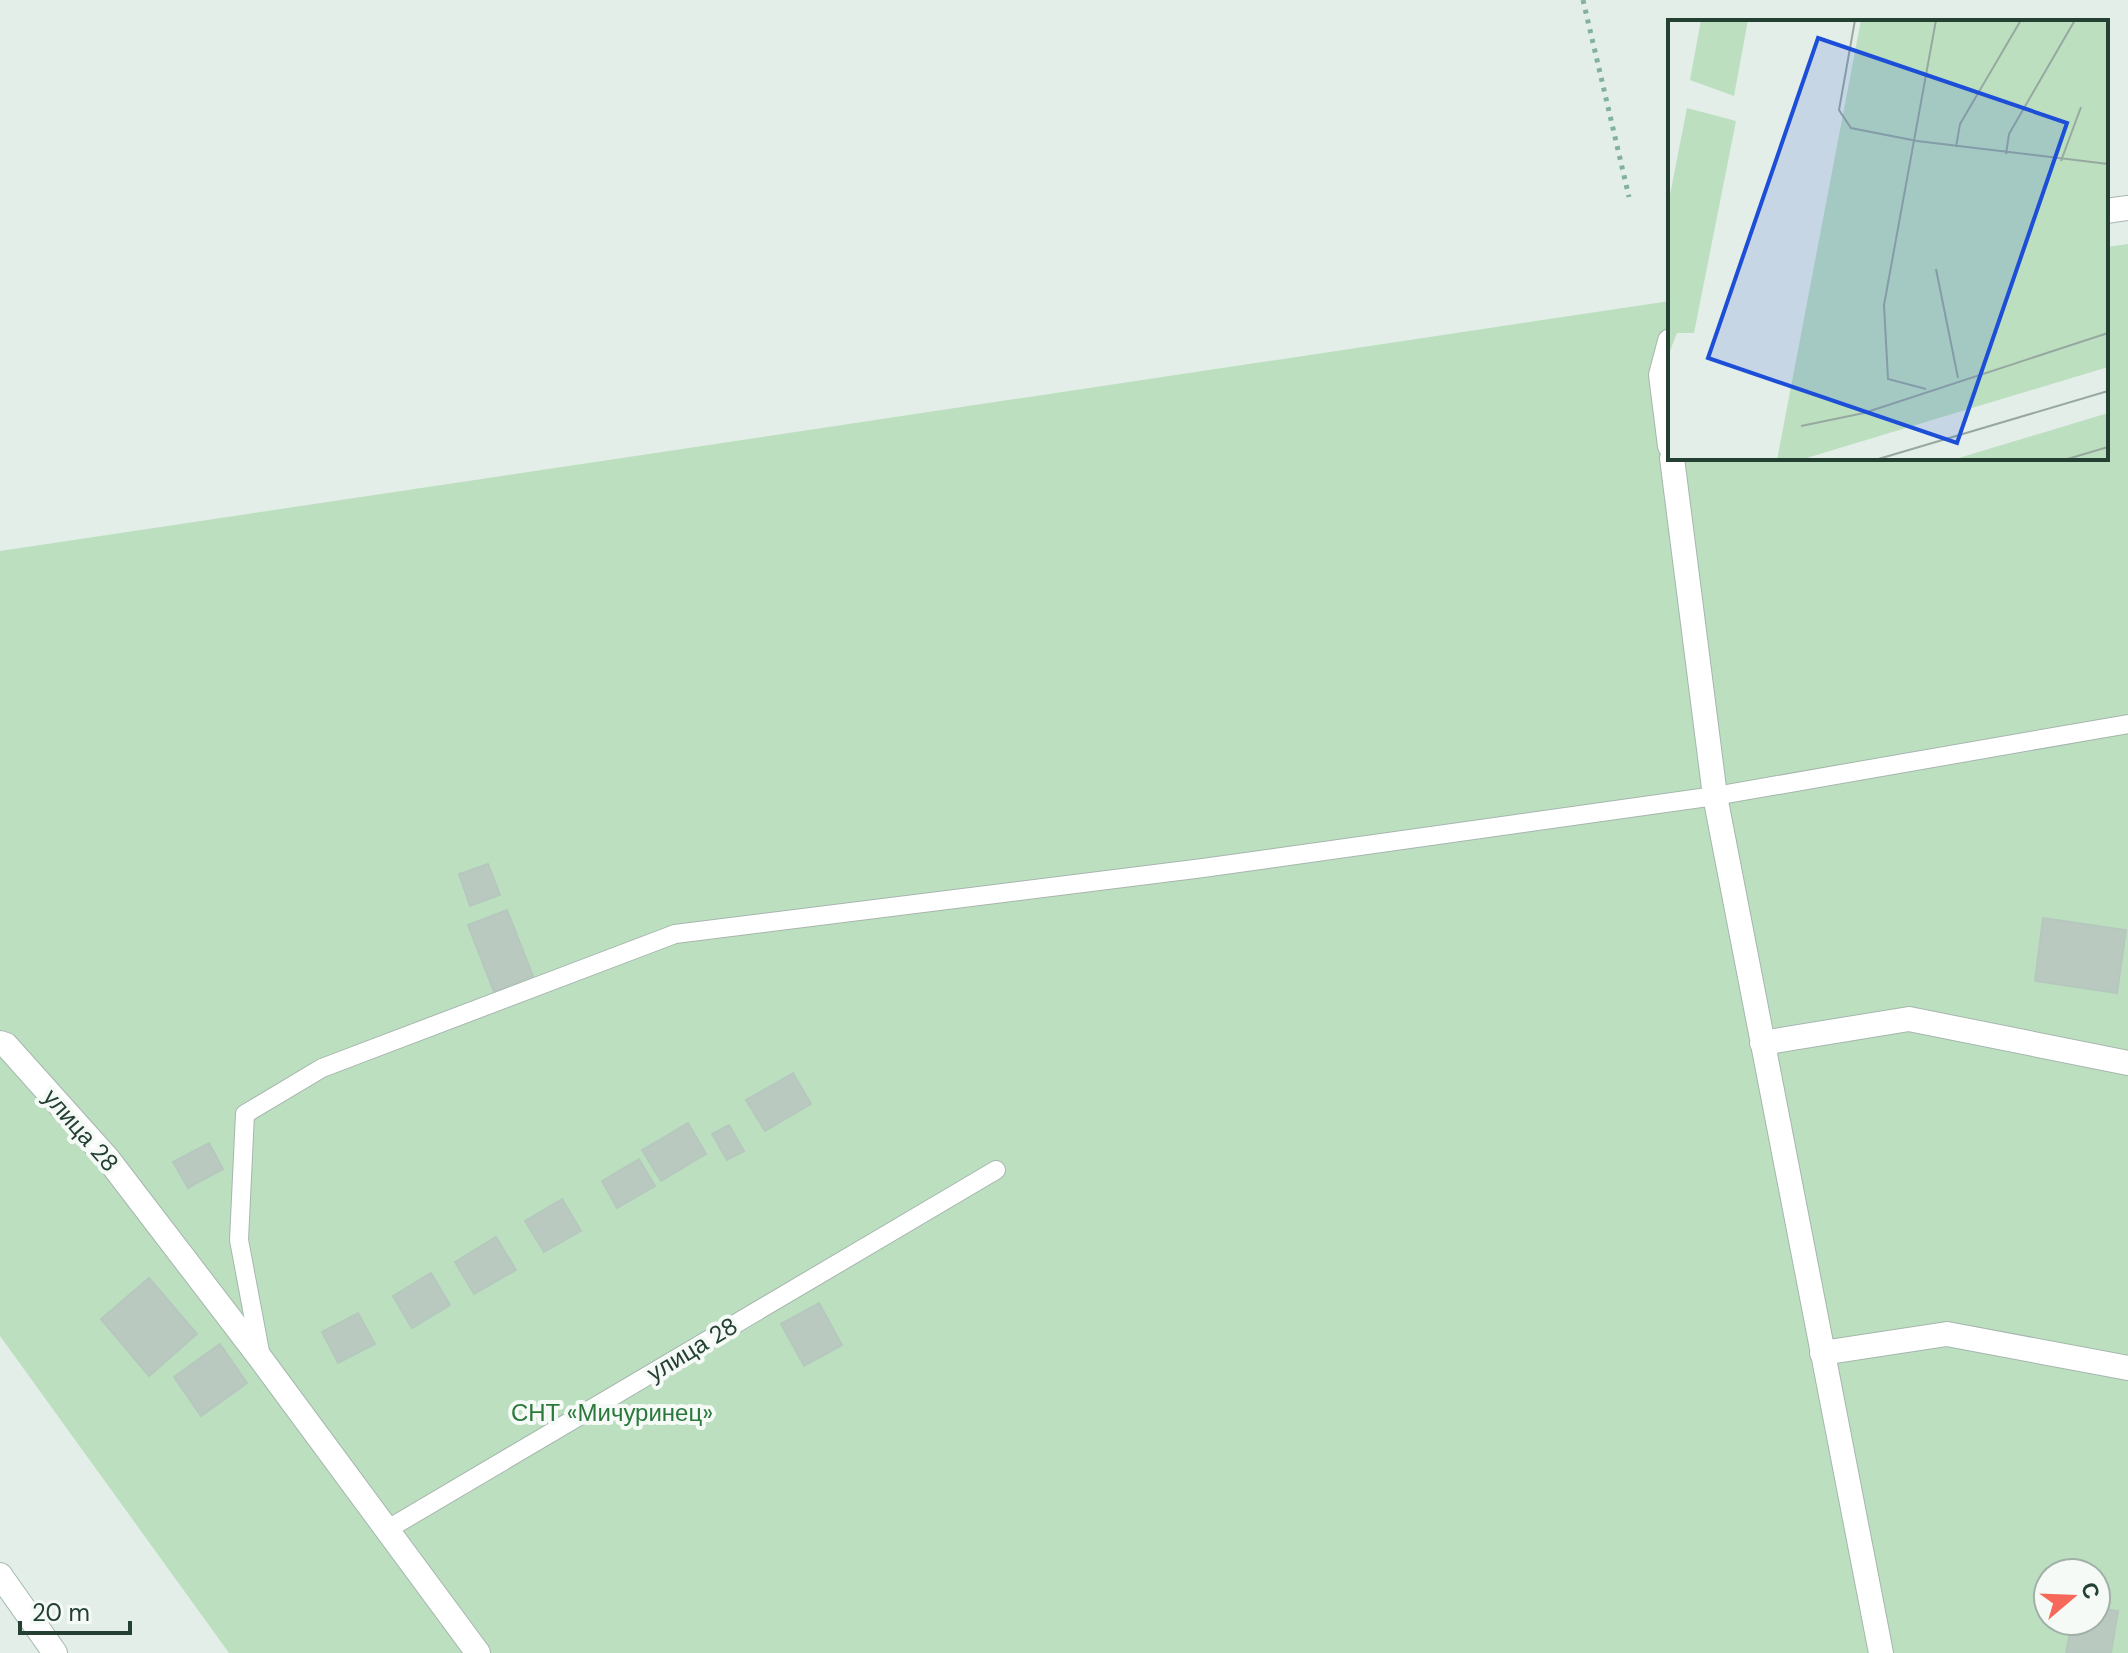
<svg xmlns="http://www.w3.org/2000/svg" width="2128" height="1653" viewBox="0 0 2128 1653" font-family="'DM Sans',sans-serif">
	<rect width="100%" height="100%" fill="#e4eee8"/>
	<!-- green -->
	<path fill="#bcdfc0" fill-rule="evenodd" d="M 2128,244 L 2128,1653 L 229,1653 L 0,1336 L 0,551 L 1670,301 L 1670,458 L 2106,458 L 2106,247 ZM 2048,1573 L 2096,1573 L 2096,1621 L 2048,1621 Z"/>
	<!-- building -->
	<path fill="#b9c9c0" stroke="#b6c8be" stroke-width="2" d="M 488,864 L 500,895 L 470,906 L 459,874 Z
		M 507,910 L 533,976 L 494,992 L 468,925 Z
		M 2043,918 L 2126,930 L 2117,993 L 2035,981 Z
		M 793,1073 L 811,1104 L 765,1131 L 746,1100 Z
		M 688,1123 L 706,1154 L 661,1181 L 642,1150 Z
		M 729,1125 L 744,1151 L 727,1160 L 712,1134 Z
		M 209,1143 L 223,1169 L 188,1188 L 173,1162 Z
		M 639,1159 L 655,1186 L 617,1208 L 602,1181 Z
		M 562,1199 L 581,1231 L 544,1252 L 525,1221 Z
		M 496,1237 L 516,1270 L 474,1294 L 455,1262 Z
		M 431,1273 L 450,1305 L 412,1328 L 393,1296 Z
		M 149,1278 L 197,1334 L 149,1376 L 101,1319 Z
		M 819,1303 L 842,1345 L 804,1366 L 781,1324 Z
		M 358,1313 L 375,1344 L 338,1363 L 322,1332 Z
		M 220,1344 L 247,1383 L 201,1416 L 174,1377 Z
		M 2096,1608 L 2118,1611 L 2111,1653 L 2066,1653 L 2072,1621 L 2096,1621 Z"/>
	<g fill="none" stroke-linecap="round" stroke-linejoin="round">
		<defs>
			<path id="lane" d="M 261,1357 L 239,1240 L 245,1114 L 322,1068 L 675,934 L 1203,868 L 1715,796 L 2128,724
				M 388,1529 L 996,1170"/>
			<path id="street" d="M 2106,211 L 2128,208
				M 1670,341 L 1661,375 L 1670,446
				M 1672,458 L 1715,796 L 1881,1653
				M 0,1043 L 6,1045 L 108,1159 L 261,1359 L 478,1653
				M 1762,1043 L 1909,1019 L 2128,1063
				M 1822,1353 L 1947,1334 L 2128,1368"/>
			<path id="secondary" d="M 0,1575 L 55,1653"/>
		</defs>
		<!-- lane casing -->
		<use href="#lane" stroke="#a6b6ae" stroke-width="20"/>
		<!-- street casing -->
		<use href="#street" stroke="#a6b6ae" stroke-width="26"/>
		<!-- secondary casing -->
		<use href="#secondary" stroke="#a2baae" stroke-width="26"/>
		<!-- path -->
		<path stroke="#83b29c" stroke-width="5" stroke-dasharray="4 6" stroke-linecap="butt" d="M 1583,0 L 1629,197"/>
		<!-- lane -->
		<use href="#lane" stroke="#fff" stroke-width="18"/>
		<!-- street -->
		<use href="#street" stroke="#fff" stroke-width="24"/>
		<!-- secondary -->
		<use href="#secondary" stroke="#fff" stroke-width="24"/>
	</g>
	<g text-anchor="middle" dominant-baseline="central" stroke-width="8" stroke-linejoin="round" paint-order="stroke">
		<!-- street labels -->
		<g font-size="24" fill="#234033" stroke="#f5faf6">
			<text transform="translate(81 1130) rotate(49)">улица 28</text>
			<text transform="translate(692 1349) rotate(-31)">улица 28</text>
		</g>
		<!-- park labels -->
		<g font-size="24" fill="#2b783d" stroke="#f5faf6">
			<text x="612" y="1412">СНТ «Мичуринец»</text>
		</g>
	</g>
	<!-- overview -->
	<g transform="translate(1668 20)">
		<rect width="440" height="440" fill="#e4eee8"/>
		<path d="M 33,0 L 80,0 L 66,76 L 22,60 ZM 193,0 L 440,0 L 440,347 L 132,440 L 109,440 ZM 19,88 L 68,101 L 26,313 L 9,313 L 0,336 L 0,185 ZM 440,393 L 440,440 L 284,440 Z" fill="#bcdfc0"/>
		<path fill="none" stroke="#97a8a0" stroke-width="2" d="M 187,0 L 171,90 L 183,108 L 249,121 L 440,144M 288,127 L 292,104 L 353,0M 338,134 L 341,114 L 407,0M 393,141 L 413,87M 268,249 L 290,358M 258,369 L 220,359 L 216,285 L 268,0M 133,406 L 196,393 L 440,313M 207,440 L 440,371M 396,440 L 440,427"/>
		<path fill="#1d4ed8" fill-opacity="0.15" stroke="#1d4ed8" stroke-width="4" d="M 150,18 L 399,103 L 289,423 L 40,338 Z"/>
		<rect width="440" height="440" fill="none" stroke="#234033" stroke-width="4"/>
	</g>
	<!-- north arrow -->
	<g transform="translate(2072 1597) rotate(71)"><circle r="38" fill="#f5faf6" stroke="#a1b0a8" stroke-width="2"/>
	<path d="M0-6L14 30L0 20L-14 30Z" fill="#f5685a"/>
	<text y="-12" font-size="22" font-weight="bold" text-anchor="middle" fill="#234033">С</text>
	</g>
	<!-- scale -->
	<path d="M20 1621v12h110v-12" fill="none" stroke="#234033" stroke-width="4"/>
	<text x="32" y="1621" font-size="24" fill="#234033" stroke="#f5faf6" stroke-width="6" paint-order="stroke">20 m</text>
</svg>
